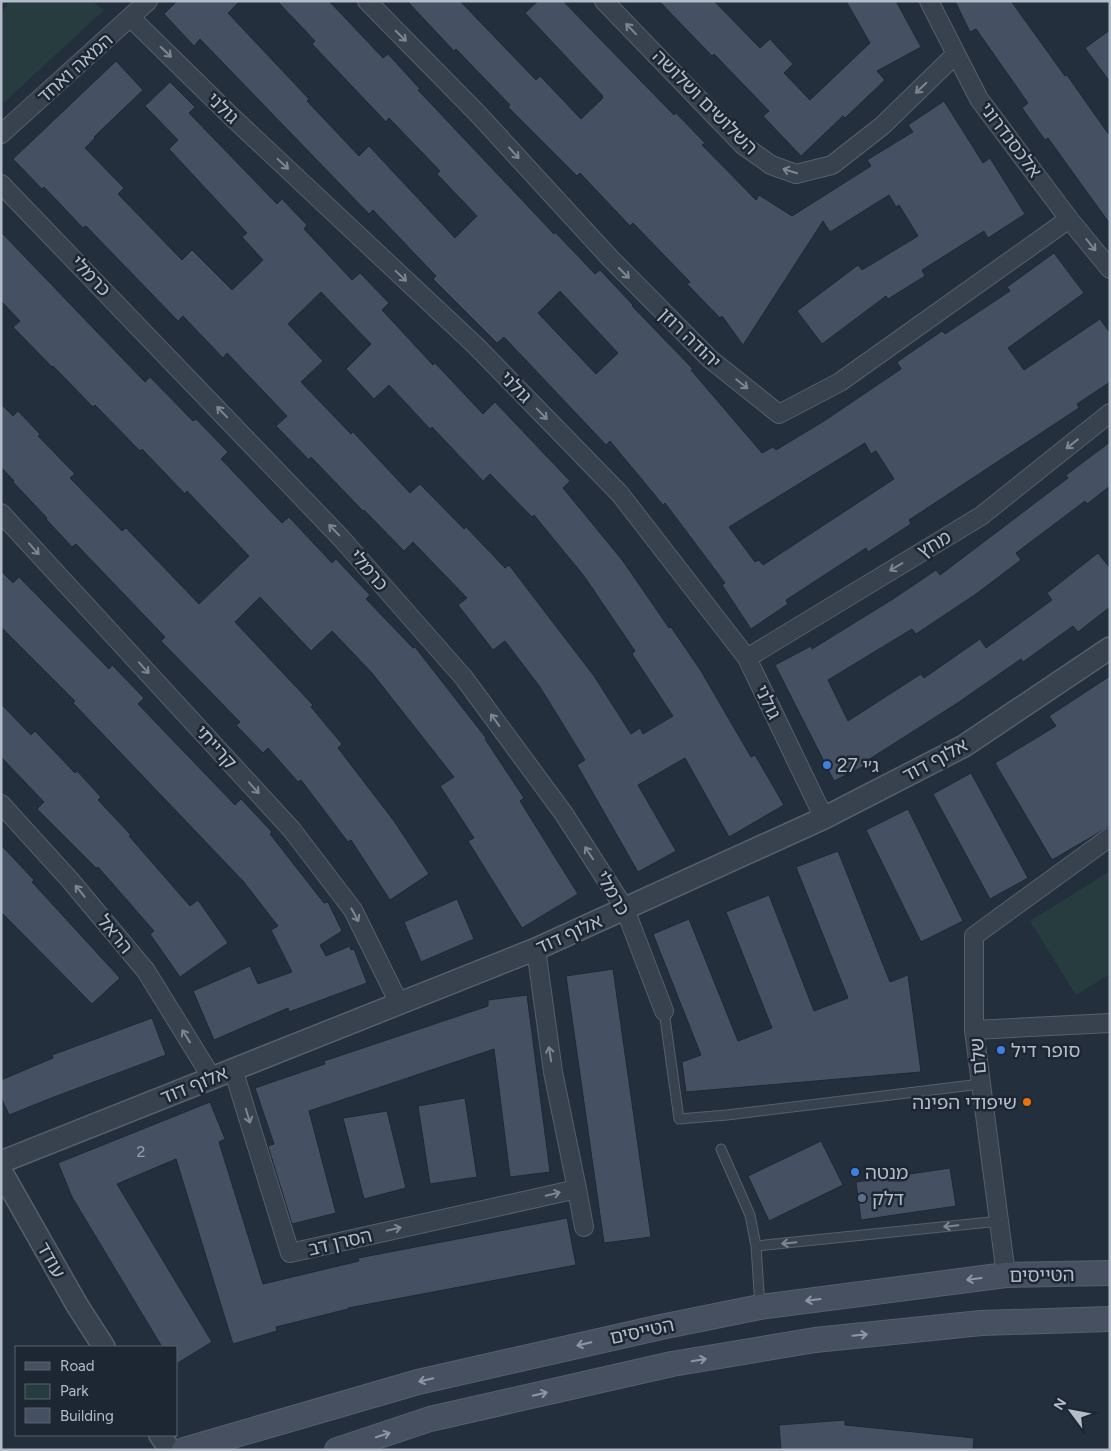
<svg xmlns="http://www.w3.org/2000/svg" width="1111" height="1451" viewBox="0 0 1111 1451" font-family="Figtree,'Noto Sans Hebrew',sans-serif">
	<rect width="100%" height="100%" fill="#242f3e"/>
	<!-- green -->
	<path fill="#263c3f" d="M 9,1 L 92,1 L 104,10 L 1,105 L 1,16 Z
		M 1110,871 L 1110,974 L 1076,995 L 1030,921 Z"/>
	<!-- building -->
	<path fill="#455162" stroke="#1f2835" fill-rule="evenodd" d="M 177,1 L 240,1 L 228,13 L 309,99 L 307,101 L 359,156 L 369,146 L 455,238 L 477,216 L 437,174 L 440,171 L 389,118 L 386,122 L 312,44 L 315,41 L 277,1 L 329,1 L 383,58 L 388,54 L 420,89 L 418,90 L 554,234 L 555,232 L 595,274 L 600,270 L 633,305 L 632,306 L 693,369 L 691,370 L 762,453 L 773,447 L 776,450 L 824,421 L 901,369 L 897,362 L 942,331 L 945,334 L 1010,291 L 1007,287 L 1054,253 L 1084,293 L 1008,348 L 1024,370 L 1100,319 L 1110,333 L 1110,382 L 1077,404 L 1079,408 L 909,520 L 911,524 L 868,552 L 866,548 L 786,600 L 788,604 L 751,629 L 722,585 L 725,583 L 665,503 L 663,505 L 610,441 L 606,445 L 504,337 L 497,343 L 433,279 L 436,276 L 373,210 L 369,214 L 200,39 L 194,46 L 164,14 ZM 560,291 L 618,353 L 596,374 L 538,313 ZM 865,443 L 871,454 L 876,451 L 894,479 L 763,565 L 759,560 L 755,562 L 729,527 Z
		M 407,1 L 460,1 L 536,80 L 540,76 L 581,119 L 603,98 L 602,95 L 525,13 L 538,1 L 563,1 L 674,115 L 676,113 L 705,143 L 702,145 L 756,200 L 759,195 L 792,216 L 871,166 L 867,160 L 913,132 L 908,125 L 944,101 L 983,163 L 990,158 L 1025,214 L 988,238 L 984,231 L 922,270 L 925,276 L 888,299 L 886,296 L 822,344 L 797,311 L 858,265 L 862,270 L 918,236 L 899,205 L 896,207 L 889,195 L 830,232 L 823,221 L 743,345 L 722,316 L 720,318 L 687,284 L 690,282 L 633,223 L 630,226 L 580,173 L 577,176 L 508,107 L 510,105 L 456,49 L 454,51 Z
		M 659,1 L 714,1 L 760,48 L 770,39 L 793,64 L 784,73 L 810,100 L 870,43 L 846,1 L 896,1 L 921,47 L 877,71 L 885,80 L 845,118 L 843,116 L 801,156 L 763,116 L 769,111 L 714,54 L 712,56 Z
		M 955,1 L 1011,1 L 1065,76 L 1067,75 L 1090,108 L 1110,136 L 1110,224 L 1048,138 L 1045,140 L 1022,108 L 1028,103 L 976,29 L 970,32 Z
		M 1110,30 L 1110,82 L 1085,48 Z
		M 116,61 L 143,90 L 94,137 L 95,138 L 85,148 L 124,188 L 118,194 L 182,260 L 192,250 L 232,290 L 263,260 L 242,237 L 247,233 L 169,149 L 178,140 L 145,106 L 170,82 L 195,107 L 189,113 L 277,204 L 282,199 L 307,225 L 304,229 L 352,280 L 360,273 L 389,303 L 382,310 L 433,365 L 435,363 L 483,414 L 495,402 L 570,481 L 563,488 L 623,561 L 669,628 L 671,627 L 701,671 L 751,757 L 755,755 L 784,805 L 729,837 L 685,758 L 638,785 L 676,851 L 638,872 L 577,765 L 585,760 L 540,687 L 505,641 L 493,650 L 458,605 L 467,598 L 413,542 L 404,551 L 364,510 L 363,511 L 311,457 L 309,460 L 276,426 L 287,416 L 227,353 L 223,358 L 183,316 L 178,321 L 86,226 L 83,228 L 44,187 L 42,189 L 13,159 ZM 321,292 L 371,344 L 346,369 L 374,399 L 389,385 L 430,429 L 432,427 L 483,481 L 490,474 L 532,517 L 534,515 L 584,576 L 635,651 L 632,654 L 673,716 L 643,734 L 640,728 L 631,734 L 594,676 L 509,565 L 505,568 L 466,527 L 464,529 L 420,484 L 410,493 L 353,432 L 351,434 L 301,382 L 323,361 L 288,324 Z
		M 1,232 L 145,382 L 150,377 L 193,421 L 196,419 L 228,452 L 221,459 L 282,523 L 289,517 L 332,563 L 336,559 L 370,595 L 366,599 L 413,648 L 415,647 L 486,738 L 485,739 L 524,798 L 520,801 L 578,894 L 522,928 L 468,841 L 474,838 L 440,786 L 454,777 L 372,673 L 332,631 L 311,651 L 260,597 L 235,622 L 313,705 L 311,707 L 342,744 L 338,748 L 394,821 L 429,874 L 390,900 L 351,840 L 348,842 L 301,780 L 298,782 L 268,748 L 263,753 L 236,725 L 240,722 L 161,641 L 165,637 L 76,544 L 72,547 L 46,519 L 47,518 L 13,482 L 14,481 L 1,467 L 1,404 L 13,416 L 18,411 L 40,434 L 38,436 L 75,474 L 70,478 L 122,531 L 126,528 L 199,604 L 249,556 L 187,491 L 185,494 L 142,449 L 140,451 L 95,405 L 93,407 L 53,366 L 52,367 L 13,327 L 20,321 L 1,301 Z
		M 1110,442 L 1110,486 L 1087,504 L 1085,501 L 1016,553 L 1021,560 L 976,594 L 916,634 L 912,629 L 828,680 L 848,721 L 921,674 L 924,678 L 980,639 L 986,648 L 1052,600 L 1047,593 L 1098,553 L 1110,568 L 1110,607 L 1078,632 L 1073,626 L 1023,662 L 1021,659 L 956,704 L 868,760 L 870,763 L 834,781 L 775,665 L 811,646 L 812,649 L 893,599 L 936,570 L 940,575 L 1068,478 L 1066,475 Z
		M 1,571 L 13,583 L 19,577 L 109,669 L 112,665 L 144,698 L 138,704 L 235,805 L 241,799 L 272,832 L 270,834 L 324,903 L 328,902 L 342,931 L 320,945 L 326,956 L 350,946 L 351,950 L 354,949 L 367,983 L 289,1012 L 288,1008 L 214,1040 L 193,991 L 250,966 L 258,984 L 292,972 L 271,930 L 278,926 L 243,881 L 73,703 L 75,701 L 1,627 Z
		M 1110,676 L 1110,826 L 1052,860 L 995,763 L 1056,726 L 1049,716 Z
		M 1,704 L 31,735 L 35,731 L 75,773 L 77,771 L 101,797 L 98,800 L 131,835 L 129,836 L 190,906 L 198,900 L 228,943 L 180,977 L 150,934 L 154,931 L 98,867 L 96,868 L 37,809 L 44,802 L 1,757 Z
		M 971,773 L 1028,878 L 990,899 L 933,794 Z
		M 908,809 L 963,921 L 921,942 L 866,830 Z
		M 1,845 L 34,880 L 32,882 L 120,978 L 92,1004 L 1,912 Z
		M 838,851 L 890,982 L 908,975 L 921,1072 L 686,1092 L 682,1062 L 701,1055 L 653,934 L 689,919 L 738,1041 L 772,1028 L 726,912 L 769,895 L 814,1011 L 848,998 L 796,867 Z
		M 457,899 L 474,939 L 421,962 L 404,922 Z
		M 613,969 L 651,1237 L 604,1243 L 566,976 Z
		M 527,995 L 550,1172 L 510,1177 L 494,1049 L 309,1111 L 336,1213 L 292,1224 L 268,1146 L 274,1144 L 255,1088 L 325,1064 L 324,1061 L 488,1006 L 488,1000 Z
		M 152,1018 L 166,1055 L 54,1097 L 9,1115 L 1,1097 L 1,1080 L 53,1058 L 52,1055 Z
		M 465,1098 L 477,1177 L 430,1184 L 418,1106 Z
		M 210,1102 L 225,1139 L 219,1142 L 263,1284 L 359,1261 L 358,1258 L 567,1218 L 576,1265 L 348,1308 L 348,1309 L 276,1327 L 277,1331 L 233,1344 L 176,1159 L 117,1184 L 212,1342 L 176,1364 L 176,1347 L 162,1347 L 72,1197 L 58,1163 Z
		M 387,1111 L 406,1188 L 364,1199 L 343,1118 Z
		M 821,1141 L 843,1185 L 769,1221 L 748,1176 Z
		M 950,1168 L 956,1206 L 861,1220 L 856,1182 Z
		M 845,1420 L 845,1425 L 974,1438 L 973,1450 L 781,1450 L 779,1425 Z"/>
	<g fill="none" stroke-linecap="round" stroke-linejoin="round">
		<defs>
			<path id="service" d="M 664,1011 L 679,1119 L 727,1115 L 981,1084
				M 721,1149 L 750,1215 L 756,1246 L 760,1307
				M 756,1246 L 1000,1221"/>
			<path id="minor" d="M 367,1 L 478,114 L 610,258 L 710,359 L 779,414 L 840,382 L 1069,219
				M 604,1 L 743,145 L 771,165 L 796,174 L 832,165 L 882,126 L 956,54
				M 929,1 L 979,99 L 1069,219 L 1110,269
				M 131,18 L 232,117 L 476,346 L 620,494 L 747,658 L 824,818
				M 1,134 L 148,1
				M 1,184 L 341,538 L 464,678 L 564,814 L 625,909 L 664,1011
				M 1,513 L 292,830 L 353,910 L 399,1003
				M 747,658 L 981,516 L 1110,413
				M 1,804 L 70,880 L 146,971 L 212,1078
				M 974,1030 L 1110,1023
				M 233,1069 L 290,1253 L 577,1189 L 553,1072 L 536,949
				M 577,1189 L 584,1227
				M 1006,1275 L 974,1030 L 974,936 L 1110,837"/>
			<path id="tertiary" d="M 1,1162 L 536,949 L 824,818 L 964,746 L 1110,648
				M 1,1171 L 77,1305 L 104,1347
				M 160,1435 L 170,1450"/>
			<path id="secondary" d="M 184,1450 L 418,1382 L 661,1327 L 760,1307 L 1006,1275 L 1110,1273
				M 337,1450 L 430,1419 L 672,1364 L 815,1340 L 981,1323 L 1110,1319"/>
		</defs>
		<!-- service casing -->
		<use href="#service" stroke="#565f6c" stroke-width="11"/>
		<!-- minor casing -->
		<use href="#minor" stroke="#565f6c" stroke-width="20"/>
		<!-- tertiary casing -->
		<use href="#tertiary" stroke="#565f6c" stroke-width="24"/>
		<!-- secondary casing -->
		<use href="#secondary" stroke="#565f6c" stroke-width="26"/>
		<!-- service -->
		<use href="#service" stroke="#38414e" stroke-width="9"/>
		<!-- minor -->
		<use href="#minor" stroke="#38414e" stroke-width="18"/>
		<!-- tertiary -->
		<use href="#tertiary" stroke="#38414e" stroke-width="21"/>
		<!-- secondary -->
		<use href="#secondary" stroke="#465061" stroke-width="24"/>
	</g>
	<!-- one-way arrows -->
	<defs><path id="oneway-shaft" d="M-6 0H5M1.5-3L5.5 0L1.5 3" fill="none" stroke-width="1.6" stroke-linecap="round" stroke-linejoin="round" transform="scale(1.25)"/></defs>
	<g stroke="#7c8592">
		<use href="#oneway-shaft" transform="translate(631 29) rotate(-134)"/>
		<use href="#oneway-shaft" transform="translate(401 36) rotate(45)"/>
		<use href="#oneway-shaft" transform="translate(166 52) rotate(44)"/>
		<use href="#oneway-shaft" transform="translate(921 88) rotate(136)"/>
		<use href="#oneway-shaft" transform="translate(514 153) rotate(48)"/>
		<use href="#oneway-shaft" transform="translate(283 164) rotate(43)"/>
		<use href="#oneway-shaft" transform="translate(790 171) rotate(-163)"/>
		<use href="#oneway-shaft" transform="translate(1091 245) rotate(51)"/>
		<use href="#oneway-shaft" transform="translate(624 273) rotate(45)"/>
		<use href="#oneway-shaft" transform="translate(401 276) rotate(43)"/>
		<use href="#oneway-shaft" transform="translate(742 384) rotate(39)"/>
		<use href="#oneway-shaft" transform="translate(222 412) rotate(-134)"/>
		<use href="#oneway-shaft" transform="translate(542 414) rotate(46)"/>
		<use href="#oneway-shaft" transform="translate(1072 444) rotate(142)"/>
		<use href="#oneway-shaft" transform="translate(334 530) rotate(-134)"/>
		<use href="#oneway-shaft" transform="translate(34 549) rotate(48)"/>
		<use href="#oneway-shaft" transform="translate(896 567) rotate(149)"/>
		<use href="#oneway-shaft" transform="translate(144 668) rotate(48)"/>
		<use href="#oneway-shaft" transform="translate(495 720) rotate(-126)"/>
		<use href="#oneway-shaft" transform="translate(254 788) rotate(48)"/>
		<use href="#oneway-shaft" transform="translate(589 853) rotate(-123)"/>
		<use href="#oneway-shaft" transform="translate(80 891) rotate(-129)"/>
		<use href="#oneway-shaft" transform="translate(355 915) rotate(61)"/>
		<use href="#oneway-shaft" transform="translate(186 1036) rotate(-122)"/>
		<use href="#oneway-shaft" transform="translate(550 1054) rotate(-99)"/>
		<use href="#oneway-shaft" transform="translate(248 1116) rotate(73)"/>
		<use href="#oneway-shaft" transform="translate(553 1194) rotate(-13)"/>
		<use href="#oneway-shaft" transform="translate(951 1226) rotate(174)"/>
		<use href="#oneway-shaft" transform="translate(394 1229) rotate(-13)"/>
		<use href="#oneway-shaft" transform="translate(789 1243) rotate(174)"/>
	</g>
	<g stroke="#8e96a5">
		<use href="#oneway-shaft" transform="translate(974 1279) rotate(173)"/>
		<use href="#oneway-shaft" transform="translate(813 1300) rotate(173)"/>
		<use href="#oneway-shaft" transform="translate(860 1335) rotate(-6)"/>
		<use href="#oneway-shaft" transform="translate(584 1344) rotate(167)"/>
		<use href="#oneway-shaft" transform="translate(699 1360) rotate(-10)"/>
		<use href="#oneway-shaft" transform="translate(426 1380) rotate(167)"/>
		<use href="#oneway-shaft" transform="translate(540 1394) rotate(-13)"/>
		<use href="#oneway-shaft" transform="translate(383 1435) rotate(-18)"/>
	</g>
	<!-- markers -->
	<g fill="#3f7fe0" stroke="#1d2633" stroke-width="2">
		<circle cx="827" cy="765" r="5"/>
		<circle cx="1001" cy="1050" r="5"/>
		<circle cx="855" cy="1172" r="5"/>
	</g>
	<circle fill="#e8710a" stroke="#1d2633" stroke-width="2" cx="1027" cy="1102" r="5"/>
	<circle fill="#5c6f8a" stroke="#1d2633" stroke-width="2" cx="862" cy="1198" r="5"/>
	<g text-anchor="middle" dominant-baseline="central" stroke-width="5" stroke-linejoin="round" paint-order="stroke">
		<!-- number labels -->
		<g font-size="16" fill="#98a1af">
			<text x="141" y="1151">2</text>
		</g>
		<!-- street labels -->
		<g font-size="19" fill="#b4bcc9" stroke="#1d2633">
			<text transform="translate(75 68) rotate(-42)">המאה ואחד</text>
			<text transform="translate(705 102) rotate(45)">השלושים ושלושה</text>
			<text transform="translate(223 108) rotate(44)">גולני</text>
			<text transform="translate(1011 140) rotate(53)">אלכסנדרוני</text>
			<text transform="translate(91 276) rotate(46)">כרמלי</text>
			<text transform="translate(690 338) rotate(44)">יהודה רוזן</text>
			<text transform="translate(516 387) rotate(46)">גולני</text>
			<text transform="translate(934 544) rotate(-31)">מחץ</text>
			<text transform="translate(369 570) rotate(49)">כרמלי</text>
			<text transform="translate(768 702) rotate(64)">גולני</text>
			<text transform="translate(216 747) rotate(48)">קרייתי</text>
			<text transform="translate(935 760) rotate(-28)">אלוף דוד</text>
			<text transform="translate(613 893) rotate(60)">כרמלי</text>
			<text transform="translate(115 934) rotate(51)">הראל</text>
			<text transform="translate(569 934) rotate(-24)">אלוף דוד</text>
			<text transform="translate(978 1056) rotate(-95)">שלם</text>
			<text transform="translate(194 1085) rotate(-22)">אלוף דוד</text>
			<text transform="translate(340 1242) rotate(-13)">הסרן דב</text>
			<text transform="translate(51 1260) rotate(61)">עודד</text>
			<text transform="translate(1042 1275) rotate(-1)">הטייסים</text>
			<text transform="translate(642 1331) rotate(-12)">הטייסים</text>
		</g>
		<!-- poi labels -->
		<g font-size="19" fill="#b4bcc9" stroke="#1d2633" text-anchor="start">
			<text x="837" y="765">ג׳י 27</text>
			<text x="1011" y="1050">סופר דיל</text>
			<text x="1017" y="1102" text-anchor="end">שיפודי הפינה</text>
			<text x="865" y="1172">מנטה</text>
			<text x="872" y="1198">דלק</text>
		</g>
	</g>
	<!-- border -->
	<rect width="1111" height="1451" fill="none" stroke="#b4bcc9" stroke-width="5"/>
	<!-- legend -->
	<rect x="15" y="1346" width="162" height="90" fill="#1d2633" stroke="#59626f"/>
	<rect x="25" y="1362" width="25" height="8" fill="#465061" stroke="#59626f"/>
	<text x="60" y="1371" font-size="15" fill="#b4bcc9">Road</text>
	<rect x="25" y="1384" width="25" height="15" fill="#263c3f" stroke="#59626f"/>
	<text x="60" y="1396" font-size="15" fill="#b4bcc9">Park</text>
	<rect x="25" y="1408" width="25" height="15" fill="#455162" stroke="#59626f"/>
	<text x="60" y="1421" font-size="15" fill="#b4bcc9">Building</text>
	<!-- north arrow -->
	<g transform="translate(1071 1411) rotate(302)" stroke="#1d2633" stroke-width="4" paint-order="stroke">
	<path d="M0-4L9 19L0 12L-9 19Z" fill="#b4bcc9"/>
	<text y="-8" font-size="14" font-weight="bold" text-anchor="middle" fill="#b4bcc9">N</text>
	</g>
</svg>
